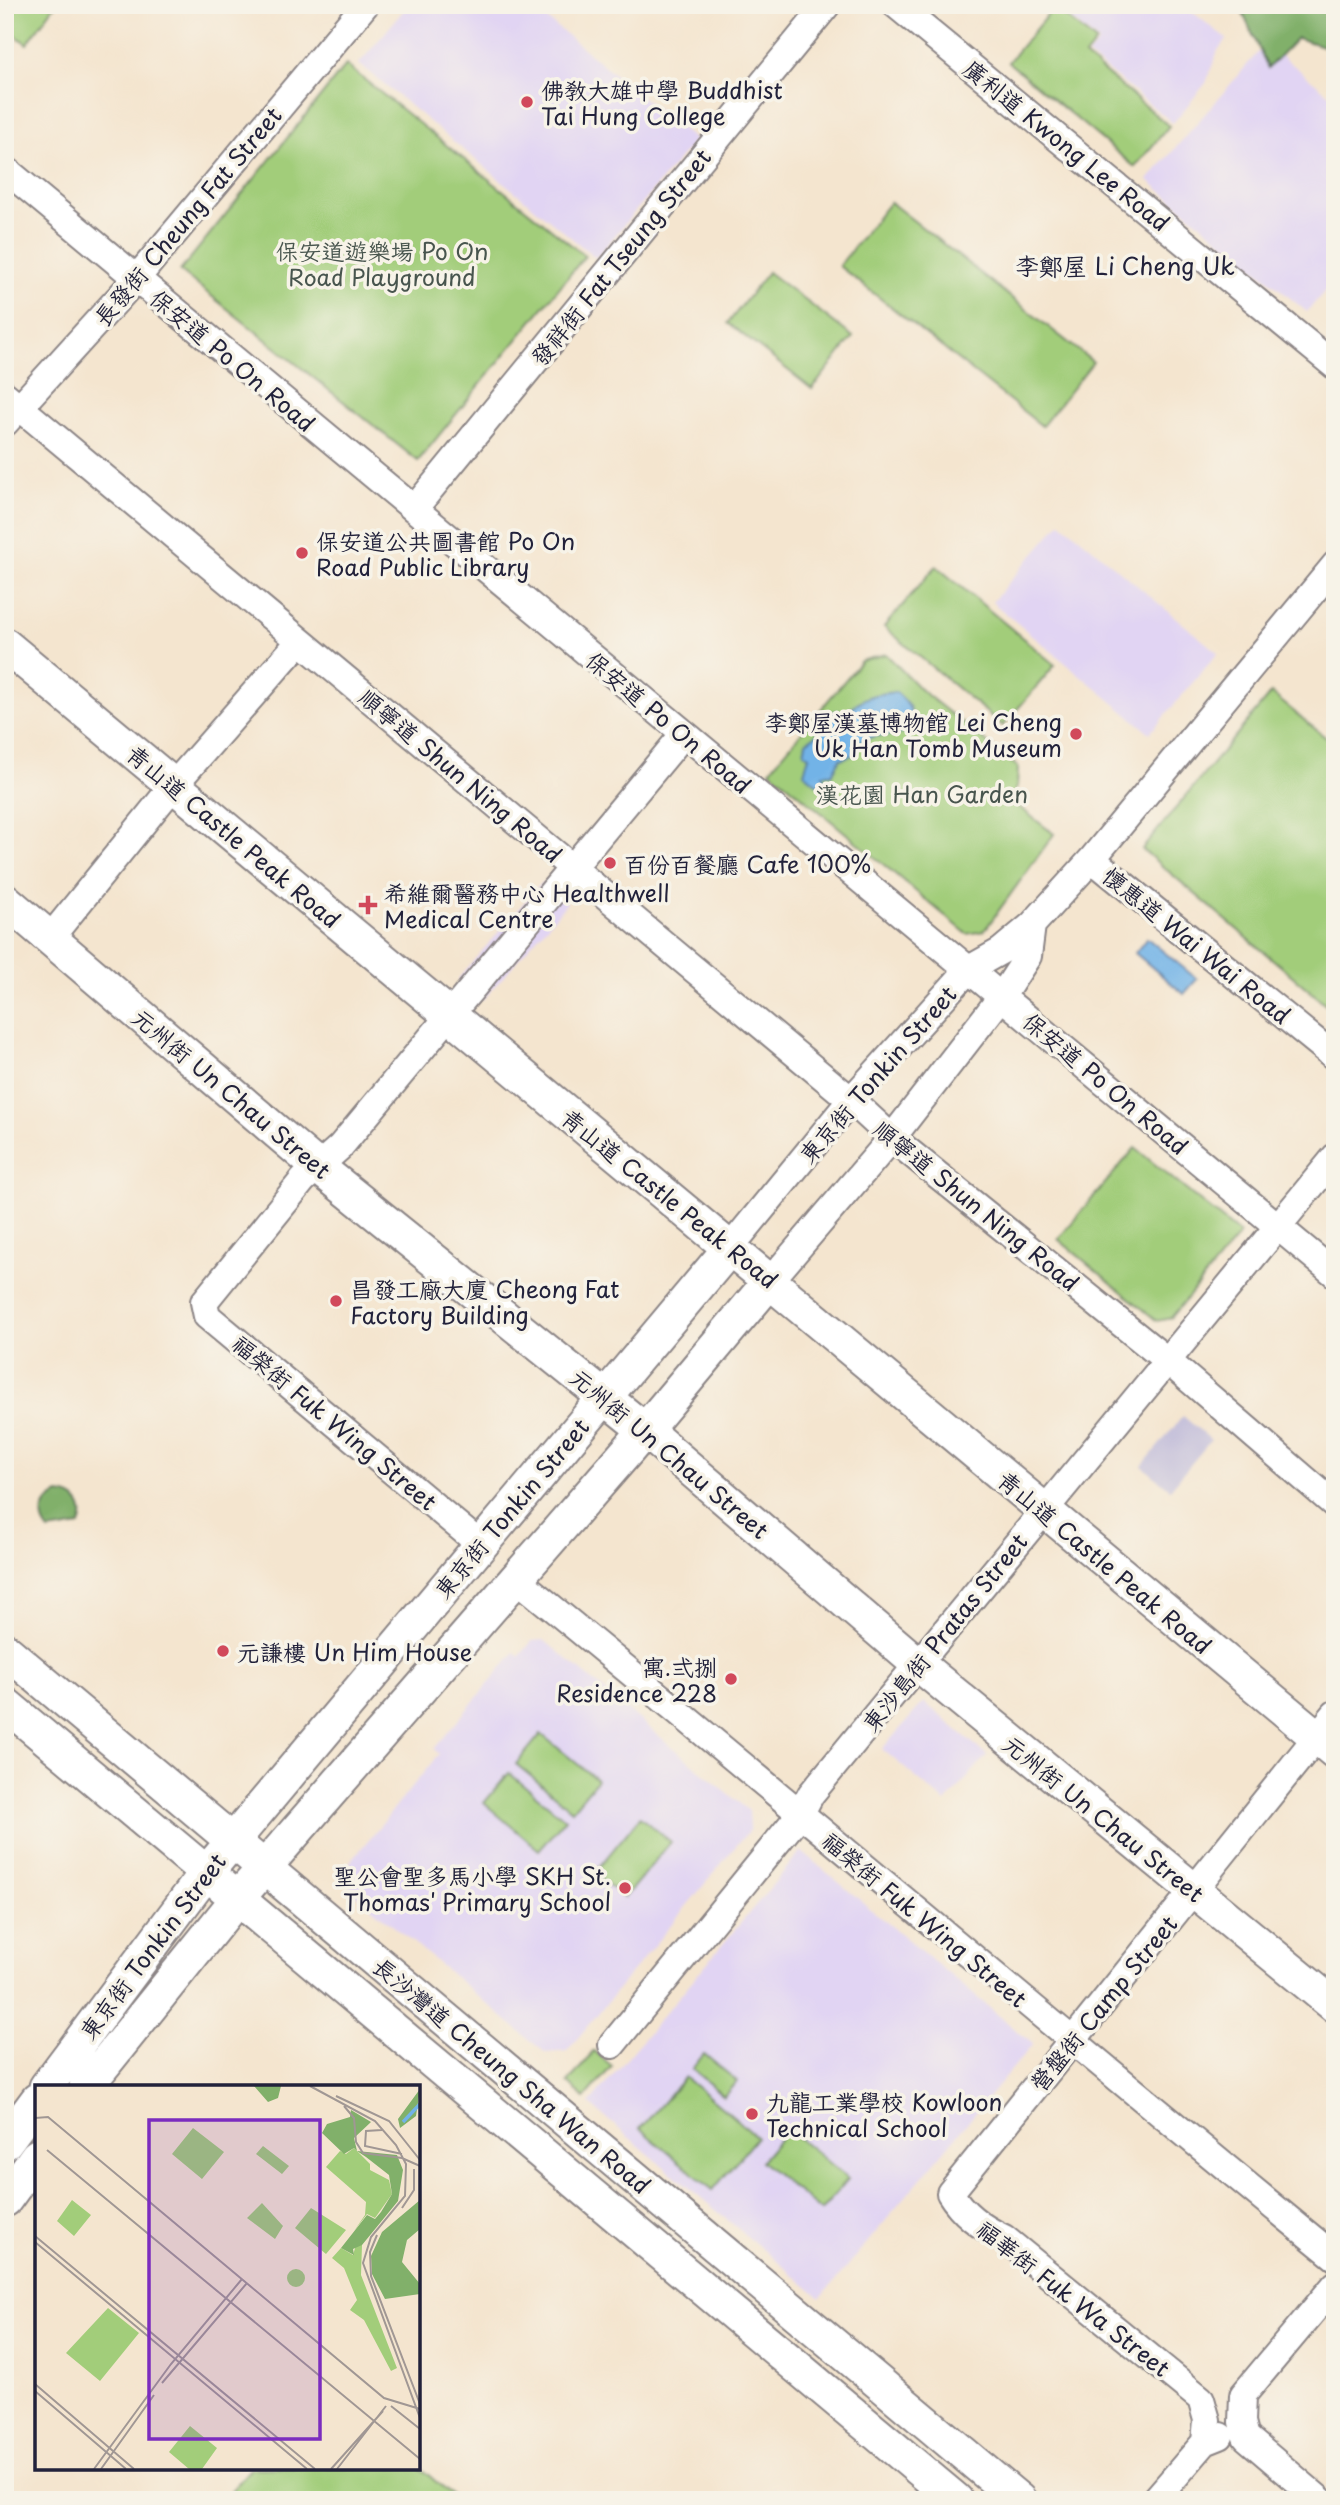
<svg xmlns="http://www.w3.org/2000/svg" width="1340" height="2505" viewBox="0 0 1340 2505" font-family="'Playpen Sans','LXGW WenKai TC',sans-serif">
	<rect width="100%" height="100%" fill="#f7f3e8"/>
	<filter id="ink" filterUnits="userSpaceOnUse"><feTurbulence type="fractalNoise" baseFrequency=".0143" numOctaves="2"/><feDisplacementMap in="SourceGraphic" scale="14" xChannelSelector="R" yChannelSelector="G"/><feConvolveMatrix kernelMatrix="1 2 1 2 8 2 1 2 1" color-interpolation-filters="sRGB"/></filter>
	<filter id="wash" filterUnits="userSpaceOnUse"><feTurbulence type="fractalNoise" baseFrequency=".00686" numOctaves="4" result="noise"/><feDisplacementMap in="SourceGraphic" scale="28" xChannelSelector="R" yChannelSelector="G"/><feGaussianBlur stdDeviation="1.57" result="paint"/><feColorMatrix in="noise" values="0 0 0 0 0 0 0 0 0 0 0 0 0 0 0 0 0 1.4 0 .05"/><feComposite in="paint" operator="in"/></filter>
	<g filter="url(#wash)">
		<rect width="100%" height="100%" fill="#f4e5cf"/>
		<!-- built -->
		<path fill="#e1d4f3" d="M 408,5 L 530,5 L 695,140 L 596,258 L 359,64 Z
			M 1054,5 L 1183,5 L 1227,39 L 1218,50 L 1206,83 L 1173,123 L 1088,55 L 1099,42 Z
			M 1266,43 L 1335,99 L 1335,279 L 1307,312 L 1148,180 Z
			M 1061,522 L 1218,653 L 1150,733 L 992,602 Z
			M 542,882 L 567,903 L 483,1000 L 458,979 Z
			M 544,1640 L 749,1811 L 750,1829 L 567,2051 L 546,2053 L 349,1889 L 346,1867 L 439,1754 L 434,1749 L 515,1652 L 519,1657 L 532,1641 Z
			M 924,1702 L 987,1755 L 946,1803 L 882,1749 Z
			M 801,1851 L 1033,2044 L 821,2298 L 589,2104 Z"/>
		<!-- industrial -->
		<path fill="#c5c0da" d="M 1183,1416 L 1211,1440 L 1170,1489 L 1142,1466 Z"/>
		<!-- green -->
		<path fill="#a2cd7a" stroke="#62785a" stroke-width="2" d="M 5,5 L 55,5 L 27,44 L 5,27 Z
			M 1054,7 L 1096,42 L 1085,56 L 1169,126 L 1135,167 L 1008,62 Z
			M 346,65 L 585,256 L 418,461 L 180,271 Z
			M 890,202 L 1093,362 L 1042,426 L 839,266 Z
			M 768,272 L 853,337 L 812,389 L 728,323 Z
			M 936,566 L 1055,665 L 1003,726 L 884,627 Z
			M 886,654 L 922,691 L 1018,767 L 1017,787 L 1010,800 L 1054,834 L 984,931 L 967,934 L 770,770 L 861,661 Z
			M 1271,693 L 1335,745 L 1335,1012 L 1142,849 Z
			M 1135,1148 L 1240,1234 L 1171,1318 L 1157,1321 L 1058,1239 Z
			M 541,1734 L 597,1780 L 572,1810 L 516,1764 Z
			M 509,1773 L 565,1819 L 539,1850 L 484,1803 Z
			M 640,1817 L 671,1842 L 624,1898 L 594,1873 Z
			M 594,2051 L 612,2066 L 585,2098 L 568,2083 Z
			M 704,2054 L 737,2081 L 724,2096 L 692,2069 Z
			M 685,2077 L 757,2137 L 713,2190 L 640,2129 Z
			M 788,2129 L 848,2179 L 821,2211 L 761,2161 Z
			M 418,2466 L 457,2500 L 223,2500 L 251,2468 Z"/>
		<!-- forest -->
		<path fill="#81b06a" stroke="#526952" stroke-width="2" d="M 1239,5 L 1317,5 L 1335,14 L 1335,50 L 1297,38 L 1268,68 Z
			M 59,1494 C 77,1495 87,1508 80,1526 L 49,1531 C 37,1517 42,1502 59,1494 Z"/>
		<!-- water -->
		<path fill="#72b3e7" stroke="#4a6a91" stroke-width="2" d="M 896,692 C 912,706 915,712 905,732 C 890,738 875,732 859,742 L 853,755 L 840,759 L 832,774 L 823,774 L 826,781 L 821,787 L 804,773 L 809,756 L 804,753 L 806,742 L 817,734 L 825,715 L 836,711 L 847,712 C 863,696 874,694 896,692 Z
			M 1147,938 L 1197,979 L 1184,994 L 1135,953 Z"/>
	</g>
	<g filter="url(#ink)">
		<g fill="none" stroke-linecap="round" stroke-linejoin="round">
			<defs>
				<path id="minor" d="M 896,5 L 1335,366
					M 5,169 L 1335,1274
					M 5,395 L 851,1100 L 892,1138 L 1169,1362 L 1335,1505
					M 5,423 L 136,279 L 365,5
					M 414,509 L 827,5
					M 1092,859 L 1335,1057
					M 50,938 L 173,786 L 300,641
					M 729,1249 L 851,1100 L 969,969 L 1001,951 L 1032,925 L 1092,859 L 1335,565
					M 770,1281 L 892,1138 L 1002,996 L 1028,956 L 1032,925
					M 481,1545 L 207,1316 L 204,1302 L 303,1180 L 340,1147 L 683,735
					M 517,1579 C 791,1803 1060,2033 1335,2257
					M 612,2045 L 801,1813 L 811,1794 L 1335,1157
					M 1205,2442 L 1207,2420 L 1201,2399 L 1004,2238 C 982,2228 963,2214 950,2193 L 1335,1714
					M 1155,2500 L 1205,2442 L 1220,2436
					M 1320,2500 L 1246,2437 L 1242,2422 L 1243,2395 L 1335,2285"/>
				<path id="major" d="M 5,645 L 1335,1752
					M 5,900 L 318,1167 L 645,1430 L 918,1664 L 1335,2006
					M 5,1650 L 1019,2500
					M 5,1704 L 956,2500
					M 46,2087 L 206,1873 L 729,1249
					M 86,2087 L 237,1899 L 630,1448 L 770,1281
					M 5,2143 L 37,2100
					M 5,2200 L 37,2156"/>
			</defs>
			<!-- minor casing -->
			<use href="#minor" stroke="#8b8485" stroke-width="30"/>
			<!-- major casing -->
			<use href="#major" stroke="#8b8485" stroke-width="37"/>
			<!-- minor -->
			<use href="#minor" stroke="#fff" stroke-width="26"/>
			<!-- major -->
			<use href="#major" stroke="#fff" stroke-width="33"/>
		</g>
	</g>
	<!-- markers -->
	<g fill="#d1495b" stroke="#f7f3e8" stroke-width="2.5">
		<circle cx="527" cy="102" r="7"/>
		<circle cx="302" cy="553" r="7"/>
		<circle cx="1076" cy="734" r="7"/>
		<circle cx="610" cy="863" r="7"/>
		<path d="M364.5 894.5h7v7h7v7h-7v7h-7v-7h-7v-7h7z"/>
		<circle cx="336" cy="1301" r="7"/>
		<circle cx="223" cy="1651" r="7"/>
		<circle cx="731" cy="1679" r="7"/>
		<circle cx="625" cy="1888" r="7"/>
		<circle cx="752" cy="2114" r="7"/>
	</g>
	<g text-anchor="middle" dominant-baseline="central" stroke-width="7" stroke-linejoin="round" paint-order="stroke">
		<!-- poi labels -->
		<g font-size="23" fill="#22223b" stroke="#f7f3e8" text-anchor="start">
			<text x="541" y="89">佛教大雄中學 Buddhist<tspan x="541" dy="26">Tai Hung College</tspan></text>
			<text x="316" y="540">保安道公共圖書館 Po On<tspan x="316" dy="26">Road Public Library</tspan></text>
			<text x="1062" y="721" text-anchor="end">李鄭屋漢墓博物館 Lei Cheng<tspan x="1062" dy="26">Uk Han Tomb Museum</tspan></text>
			<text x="624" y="863">百份百餐廳 Cafe 100%</text>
			<text x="384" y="892">希維爾醫務中心 Healthwell<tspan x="384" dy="26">Medical Centre</tspan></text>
			<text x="350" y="1288">昌發工廠大廈 Cheong Fat<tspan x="350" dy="26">Factory Building</tspan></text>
			<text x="237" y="1651">元謙樓 Un Him House</text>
			<text x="717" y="1666" text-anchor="end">寓.弍捌<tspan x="717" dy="26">Residence 228</tspan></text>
			<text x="611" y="1875" text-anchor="end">聖公會聖多馬小學 SKH St.<tspan x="611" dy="26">Thomas' Primary School</tspan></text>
			<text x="766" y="2101">九龍工業學校 Kowloon<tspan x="766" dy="26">Technical School</tspan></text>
		</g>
		<!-- street labels -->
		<g font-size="23" fill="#22223b" stroke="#f7f3e8">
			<text transform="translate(1067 145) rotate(39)">廣利道 Kwong Lee Road</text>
			<text transform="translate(187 216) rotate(-50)">長發街 Cheung Fat Street</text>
			<text transform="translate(620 257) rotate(-51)">發祥街 Fat Tseung Street</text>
			<text transform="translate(233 360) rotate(40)">保安道 Po On Road</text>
			<text transform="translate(669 722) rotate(40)">保安道 Po On Road</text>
			<text transform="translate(461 775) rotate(40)">順寧道 Shun Ning Road</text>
			<text transform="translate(234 836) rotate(40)">青山道 Castle Peak Road</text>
			<text transform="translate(1197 945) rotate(39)">懷惠道 Wai Wai Road</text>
			<text transform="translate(877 1074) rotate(-49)">東京街 Tonkin Street</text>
			<text transform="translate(1106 1083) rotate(40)">保安道 Po On Road</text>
			<text transform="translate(232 1093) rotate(40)">元州街 Un Chau Street</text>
			<text transform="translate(670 1198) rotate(39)">青山道 Castle Peak Road</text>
			<text transform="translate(977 1205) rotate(39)">順寧道 Shun Ning Road</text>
			<text transform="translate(335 1422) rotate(40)">福榮街 Fuk Wing Street</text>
			<text transform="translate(670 1453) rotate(40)">元州街 Un Chau Street</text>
			<text transform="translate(511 1508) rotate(-50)">東京街 Tonkin Street</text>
			<text transform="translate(1105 1562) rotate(40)">青山道 Castle Peak Road</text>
			<text transform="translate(944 1632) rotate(-51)">東沙島街 Pratas Street</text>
			<text transform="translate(1104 1818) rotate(39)">元州街 Un Chau Street</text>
			<text transform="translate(925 1919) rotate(40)">福榮街 Fuk Wing Street</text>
			<text transform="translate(152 1946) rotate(-53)">東京街 Tonkin Street</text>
			<text transform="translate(1103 2003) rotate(-51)">營盤街 Camp Street</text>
			<text transform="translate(512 2075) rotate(40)">長沙灣道 Cheung Sha Wan Road</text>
			<text transform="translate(1074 2298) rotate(38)">福華街 Fuk Wa Street</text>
		</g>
		<!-- park labels -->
		<g font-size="23" fill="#48554e" stroke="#f7f3e8">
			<text x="382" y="250">保安道遊樂場 Po On<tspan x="382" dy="26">Road Playground</tspan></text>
			<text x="922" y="793">漢花園 Han Garden</text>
		</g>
		<!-- neighbourhood labels -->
		<g font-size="24" fill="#22223b" stroke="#f7f3e8">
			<text x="1125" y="265">李鄭屋 Li Cheng Uk</text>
		</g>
	</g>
	<!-- overview -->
	<g transform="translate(35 2085)">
		<rect width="385" height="385" fill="#f4e5cf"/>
		<path d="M 158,43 L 189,67 L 167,94 L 137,69 ZM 228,61 L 254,81 L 247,89 L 221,69 ZM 319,63 L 335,79 L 335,85 L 354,95 L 357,109 L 340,133 L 332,129 L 319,146 L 330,130 L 331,117 L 291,82 L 305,66 L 311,69 ZM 37,115 L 56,130 L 39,151 L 22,136 ZM 227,118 L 248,141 L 240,154 L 212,133 ZM 276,123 L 311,145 L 291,169 L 260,143 ZM 321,160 L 327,160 L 326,190 L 362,283 L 356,286 L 329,235 L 315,225 L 322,215 L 309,183 L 297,173 L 306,163 L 318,170 ZM252 193a9 9 0 1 1 18 0a9 9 0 1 1-18 0ZM 73,223 L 104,248 L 65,296 L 31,268 ZM 155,341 L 182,363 L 167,384 L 154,384 L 134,367 Z" fill="#a2cd7a"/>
		<path d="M 219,1 L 246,1 L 243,13 L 233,17 ZM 385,4 L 381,31 L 365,43 L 363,34 ZM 316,25 L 336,37 L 319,53 L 322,66 L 362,70 L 368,85 L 363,116 L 327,160 L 318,164 L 319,170 L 306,163 L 332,130 L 340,134 L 346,127 L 357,109 L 354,90 L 331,72 L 322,66 L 319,63 L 309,69 L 287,48 L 292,39 L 315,32 ZM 385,115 L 385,144 L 372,155 L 367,177 L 385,199 L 385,209 L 350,214 L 337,189 L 336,171 L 347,147 Z" fill="#81b06a"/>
		<path fill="none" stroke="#72b3e7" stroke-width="3.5" d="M 368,37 L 385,19"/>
		<path fill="none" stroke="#a09794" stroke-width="2" d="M 275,1 L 340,36 L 361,60 L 371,79 L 370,111 L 336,152 L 328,178 L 385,333M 301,11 L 354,36 L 385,75M 309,21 L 319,33 L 321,57 L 328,68 L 367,73 L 385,81M 0,33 L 13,32 L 349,313 L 385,324M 347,45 L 331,46 L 330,61 L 367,69M 12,65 L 385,374M 367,123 L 379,105 L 379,84M 342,150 L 335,167 L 336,191 L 385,319M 0,151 L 280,384M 0,157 L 272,384M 127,298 L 212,198M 0,299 L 99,384M 0,306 L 91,384M 356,321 L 385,344M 59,384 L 136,279 L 207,194M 66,384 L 119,310M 296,384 L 348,326M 302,384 L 351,321"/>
		<path fill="#7b2cbf" fill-opacity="0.15" stroke="#7b2cbf" stroke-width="3.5" d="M 114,35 L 285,35 L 285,354 L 114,354 Z"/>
		<rect width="385" height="385" fill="none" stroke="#22223b" stroke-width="3.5"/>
	</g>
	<!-- margin -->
	<rect width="1340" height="2505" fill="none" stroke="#f7f3e8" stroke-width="28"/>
</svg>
